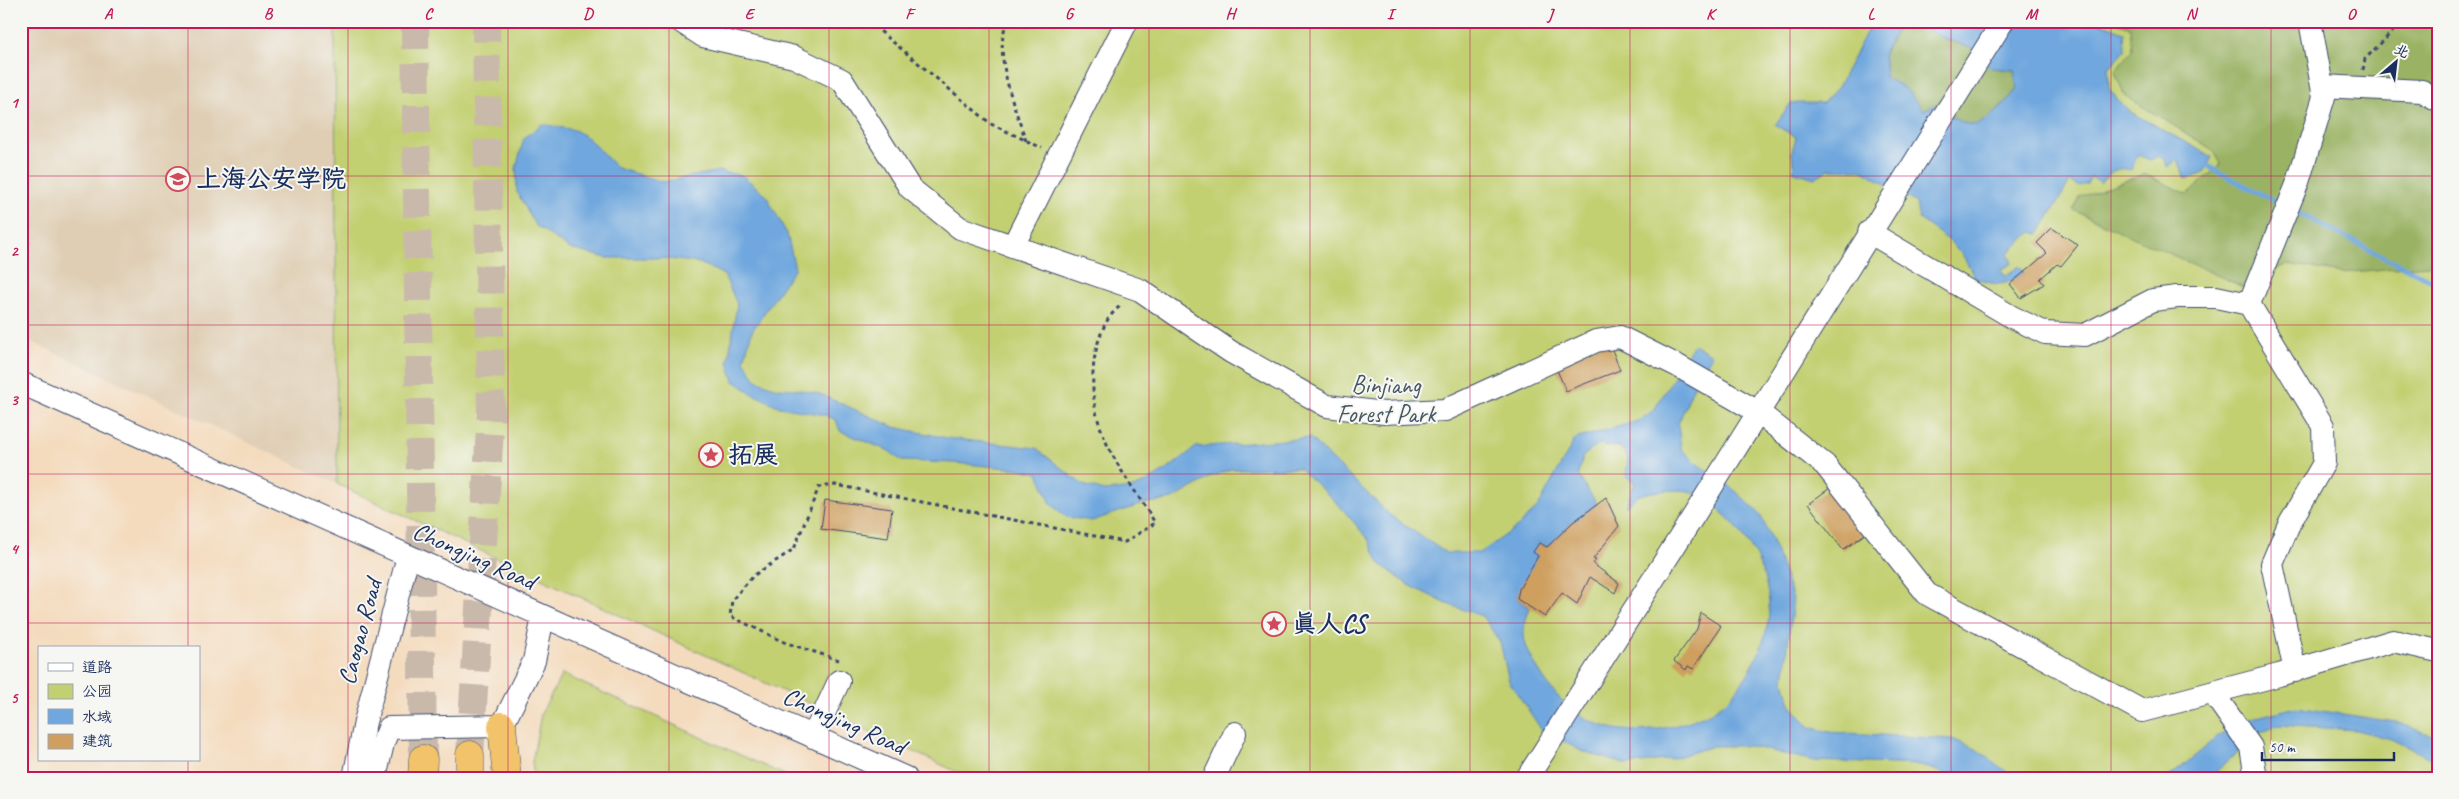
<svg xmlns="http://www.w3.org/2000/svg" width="2459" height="799" viewBox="0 0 2459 799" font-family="Caveat,'LXGW WenKai TC',sans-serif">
	<rect width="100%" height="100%" fill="#f6f6f2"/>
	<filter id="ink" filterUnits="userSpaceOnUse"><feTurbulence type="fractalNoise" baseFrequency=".02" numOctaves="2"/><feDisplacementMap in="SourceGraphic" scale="10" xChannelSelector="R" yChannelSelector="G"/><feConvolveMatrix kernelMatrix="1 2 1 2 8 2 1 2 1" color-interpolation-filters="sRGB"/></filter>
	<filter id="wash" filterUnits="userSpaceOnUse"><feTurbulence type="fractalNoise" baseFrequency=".0096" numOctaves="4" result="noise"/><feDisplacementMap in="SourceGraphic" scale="20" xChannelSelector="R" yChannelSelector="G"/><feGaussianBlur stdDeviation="1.12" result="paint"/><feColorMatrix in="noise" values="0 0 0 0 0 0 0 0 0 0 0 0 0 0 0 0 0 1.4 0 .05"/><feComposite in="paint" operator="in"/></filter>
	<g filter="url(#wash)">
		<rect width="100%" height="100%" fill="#f4dbbe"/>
		<!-- built -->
		<path fill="#dfceb4" d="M 21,21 L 335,21 L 337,484 L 21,337 Z"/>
		<!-- green -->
		<path fill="#c3d072" stroke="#6f8068" d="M 335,21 L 2438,21 L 2438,778 L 970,778 L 337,484 Z
			M 562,674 L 791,778 L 534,778 L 532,762 L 541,714 Z"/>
		<!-- forest -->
		<path fill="#9ab264" stroke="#5a7061" d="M 1905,21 L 1912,21 L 1945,39 L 1970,47 L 1991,68 L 2014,70 L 2017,89 L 2002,107 L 1978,125 L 1962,123 L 1934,105 L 1923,110 L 1907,90 L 1884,77 L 1884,53 L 1899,26 Z
			M 2115,21 L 2438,21 L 2438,264 L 2342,273 L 2287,264 L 2243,287 L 2073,210 L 2080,197 L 2144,174 L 2188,194 L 2221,164 L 2213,150 L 2124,95 L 2115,71 L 2132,51 L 2130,27 Z"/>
		<!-- water -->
		<path fill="#70a7de" stroke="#466b9e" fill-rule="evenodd" d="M 1872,21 L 1905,21 L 1899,26 L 1884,52 L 1885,77 L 1907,90 L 1923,110 L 1934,105 L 1962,123 L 1978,125 L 2002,107 L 2017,89 L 2014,70 L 1991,68 L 1970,47 L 1945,39 L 1912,21 L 2096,21 L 2124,32 L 2125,50 L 2108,69 L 2109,89 L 2127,110 L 2212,157 L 2203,174 L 2185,179 L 2178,160 L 2167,167 L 2165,159 L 2158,156 L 2150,160 L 2138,155 L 2131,170 C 2117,166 2109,172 2100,183 L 2091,177 L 2087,184 L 2078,186 L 2070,181 L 2039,234 L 2032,232 L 2008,253 L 2012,263 L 2001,270 L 2005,276 L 2019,266 L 2024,272 C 2004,288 1998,285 1976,279 L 1962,254 L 1947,239 L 1919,219 L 1916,203 L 1863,170 L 1829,169 L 1815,178 L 1794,172 L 1792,152 L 1796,137 L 1775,125 L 1791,103 L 1823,103 L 1838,87 Z
			M 542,124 L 575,130 L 588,138 L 617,168 L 663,182 L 719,171 L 743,176 L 766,195 L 787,234 L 795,268 L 752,331 L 744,360 L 756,380 L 777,388 L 796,389 L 820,394 L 894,427 L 947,438 L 1036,448 L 1083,485 L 1105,491 L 1133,488 L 1143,484 L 1168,469 L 1196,447 L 1310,438 L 1390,515 L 1446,553 L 1480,553 L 1517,527 L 1538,507 L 1575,439 L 1638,421 L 1654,410 L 1694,344 L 1712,355 L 1693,388 L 1678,424 L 1681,449 L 1700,466 L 1730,486 L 1760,514 L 1776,550 L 1793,599 L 1784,681 L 1792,707 L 1810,727 L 1829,732 L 1952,739 L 1976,749 L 2015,778 L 1957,778 L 1920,765 L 1814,761 L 1749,746 L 1713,746 L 1671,759 L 1627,765 L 1581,751 L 1541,729 L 1509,681 L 1500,642 L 1482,616 L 1447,604 L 1407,584 L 1379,563 L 1368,539 L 1339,505 L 1299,468 L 1231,469 L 1211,477 L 1173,499 L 1143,504 L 1092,521 L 1066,517 L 1051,504 L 1038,473 L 1020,469 L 954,463 L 902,461 L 889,451 L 840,431 L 836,420 L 825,415 L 780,407 L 753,394 L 734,381 L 728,362 L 737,304 L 724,275 L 700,263 L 661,258 L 607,258 L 570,249 L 535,225 L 517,192 L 516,168 L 524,138 ZM 1599,444 L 1620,447 L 1628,457 L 1626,475 L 1635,483 L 1625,507 C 1630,503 1635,497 1640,495 C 1649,491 1679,489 1689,491 C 1694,492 1700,498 1705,500 C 1740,521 1770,568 1769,610 C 1768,640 1752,673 1732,695 C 1719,710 1702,717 1684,723 C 1622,742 1573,727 1539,671 C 1524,645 1519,636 1530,608 L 1517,599 C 1521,583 1531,571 1538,556 L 1534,552 L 1539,543 L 1547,547 L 1573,522 L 1597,504 L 1578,475 L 1583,456 Z
			M 2296,707 L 2402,723 L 2438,738 L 2438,762 L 2391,739 L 2356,730 L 2279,725 L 2258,734 L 2209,778 L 2164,778 L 2173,774 L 2218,737 L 2245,720 Z"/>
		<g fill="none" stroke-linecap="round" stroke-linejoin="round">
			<!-- stream -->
			<path stroke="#70a7de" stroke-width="5" d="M 2207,166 L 2282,205
				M 2292,210 L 2438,284"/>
		</g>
		<g id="blocks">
			<!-- building -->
			<path fill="#ce9f5f" d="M 2052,228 L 2078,245 L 2061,266 L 2057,264 L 2040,279 L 2044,284 L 2021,298 L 2010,284 L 2047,253 L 2037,243 Z
				M 1609,342 L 1620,370 L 1566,391 L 1554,363 Z
				M 1834,485 L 1869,531 L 1843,550 L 1808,504 Z
				M 1606,498 L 1619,526 L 1593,559 L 1596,560 L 1593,564 L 1619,583 L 1615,593 L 1590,577 L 1577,604 L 1562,593 L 1545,617 L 1517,599 L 1519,589 L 1538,556 L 1533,552 L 1539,543 L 1547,547 L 1573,522 Z
				M 825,500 L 892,509 L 888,538 L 821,529 Z
				M 1701,613 L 1721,626 L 1693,669 L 1688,666 L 1686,670 L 1674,661 L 1697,629 Z
				M 1468,771 L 1479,778 L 1464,778 Z"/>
		</g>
	</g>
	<g filter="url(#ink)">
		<use href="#blocks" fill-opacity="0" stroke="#3c496c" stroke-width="1"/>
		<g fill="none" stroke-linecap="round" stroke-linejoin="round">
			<!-- highway-tunnel -->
			<path stroke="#c9b9ab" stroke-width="28" stroke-dasharray="28 14" stroke-linecap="butt" d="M 415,21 L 423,759
				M 470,755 L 491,412 L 486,21"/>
			<defs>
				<path id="minor" d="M 680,21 L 703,36 L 794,57 L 842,80 L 910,188 L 960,228 L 1140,290 L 1231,352 L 1327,406 L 1384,413 L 1445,410 L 1596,341 L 1620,337 L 1678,366 L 1758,412 L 1825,465 L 1927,594 L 2142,711 L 2279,675 L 2393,641 L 2438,651
					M 2322,86 L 2422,91 L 2438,100
					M 1869,232 L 2012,317 L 2045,333 L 2085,335 L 2153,300 L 2177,297 L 2216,297 L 2249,304
					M 1013,246 L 1127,21
					M 21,383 L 906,778
					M 2295,671 L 2272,564 L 2289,524 L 2324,463 L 2323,426 L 2249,304 L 2298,182 L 2324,97 L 2310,21
					M 2213,693 L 2251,747 L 2256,778
					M 813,737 L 839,681
					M 354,778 L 365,722 L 408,556
					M 375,778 L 383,743 L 389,728 L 502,726 L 534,661 L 543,617
					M 1214,778 L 1235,733
					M 1527,778 L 1696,512 L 2003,21"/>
				<path id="highway" d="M 502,726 L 507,778
					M 422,778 L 423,759
					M 470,778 L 470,755"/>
			</defs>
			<!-- minor casing -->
			<use href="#minor" stroke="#3c496c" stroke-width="24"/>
			<!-- highway casing -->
			<use href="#highway" stroke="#3c496c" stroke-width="29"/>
			<!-- path -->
			<path stroke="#3c496c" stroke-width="3" stroke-dasharray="4 4" stroke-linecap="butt" d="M 868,21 L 991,124 L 1042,148
				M 1008,21 C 991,50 1016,111 1026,141
				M 2363,70 L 2365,59 L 2393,31 L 2391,21
				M 839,660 L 784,642 L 730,616 L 732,600 L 753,576 L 794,549 L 819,487 L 836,485 L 1125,542 L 1155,523 C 1137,492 1111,461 1100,426 C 1089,394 1090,351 1107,321 C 1110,315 1117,309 1122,304"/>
			<!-- minor -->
			<use href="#minor" stroke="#fff" stroke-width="22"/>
			<!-- highway -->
			<use href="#highway" stroke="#f2c36a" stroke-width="28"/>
		</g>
	</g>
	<!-- grid -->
	<path fill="none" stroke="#c2185b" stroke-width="1" stroke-opacity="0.55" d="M 188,21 L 188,648M 348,21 L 348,778M 508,21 L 508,778M 669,21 L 669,778M 829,21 L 829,778M 989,21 L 989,778M 1149,21 L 1149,778M 1310,21 L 1310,778M 1470,21 L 1470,778M 1630,21 L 1630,778M 1790,21 L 1790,778M 1951,21 L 1951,778M 2111,21 L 2111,778M 2271,21 L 2271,778M 21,176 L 2438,176M 21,325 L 2438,325M 21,474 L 2438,474M 21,623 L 2438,623M 188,760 L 188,778"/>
	<!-- icons -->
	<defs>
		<symbol id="university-ring" viewBox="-11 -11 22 22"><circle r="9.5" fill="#f6f6f2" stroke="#d1495b" stroke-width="1.5"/><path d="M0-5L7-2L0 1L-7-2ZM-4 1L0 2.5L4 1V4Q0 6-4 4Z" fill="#d1495b"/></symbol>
		<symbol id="sight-ring" viewBox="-11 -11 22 22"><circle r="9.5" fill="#f6f6f2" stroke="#d1495b" stroke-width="1.5"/><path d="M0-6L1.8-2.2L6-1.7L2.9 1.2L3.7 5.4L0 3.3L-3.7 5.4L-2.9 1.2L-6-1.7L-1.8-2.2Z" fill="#d1495b"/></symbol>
	</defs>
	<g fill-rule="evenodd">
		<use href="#university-ring" x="164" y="165" width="28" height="28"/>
		<use href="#sight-ring" x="697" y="441" width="28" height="28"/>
		<use href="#sight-ring" x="1260" y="610" width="28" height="28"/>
	</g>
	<g text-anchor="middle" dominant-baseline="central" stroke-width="4" stroke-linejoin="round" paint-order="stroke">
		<!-- poi labels -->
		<g font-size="25" font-weight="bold" fill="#1b2f5e" stroke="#f6f6f2" text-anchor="start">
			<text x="196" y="179">上海公安学院</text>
			<text x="728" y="455">拓展</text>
			<text x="1292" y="624">真人CS</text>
		</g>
		<!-- park labels -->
		<g font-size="25" fill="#455763" stroke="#f6f6f2">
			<text x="1386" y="385">Binjiang<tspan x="1386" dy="29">Forest Park</tspan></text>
		</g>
		<!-- street labels -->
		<g font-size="25" fill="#1b2f5e" stroke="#f6f6f2">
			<text transform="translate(474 556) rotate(24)">Chongjing Road</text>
			<text transform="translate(360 632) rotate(-75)">Caogao Road</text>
			<text transform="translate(844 721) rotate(24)">Chongjing Road</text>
		</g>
	</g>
	<!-- margin -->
	<rect width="2459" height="799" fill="none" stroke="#f6f6f2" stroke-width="55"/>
	<!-- legend -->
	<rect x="38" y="646" width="162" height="115" fill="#f6f6f2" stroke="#9ea6b7"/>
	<rect x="48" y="663" width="25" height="8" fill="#ffffff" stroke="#9ea6b7"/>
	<text x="82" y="672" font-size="15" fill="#1b2f5e">道路</text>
	<rect x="48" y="684" width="25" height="15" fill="#c3d072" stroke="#9ea6b7"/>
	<text x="82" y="696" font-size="15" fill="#1b2f5e">公园</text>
	<rect x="48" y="709" width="25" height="15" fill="#70a7de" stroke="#9ea6b7"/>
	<text x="82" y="722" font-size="15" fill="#1b2f5e">水域</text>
	<rect x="48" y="734" width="25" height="15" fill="#ce9f5f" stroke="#9ea6b7"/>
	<text x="82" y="746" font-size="15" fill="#1b2f5e">建筑</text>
	<!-- north arrow -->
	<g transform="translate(2396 62) rotate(28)" stroke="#f6f6f2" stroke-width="4" paint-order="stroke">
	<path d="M0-4L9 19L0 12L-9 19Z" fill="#1b2f5e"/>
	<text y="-8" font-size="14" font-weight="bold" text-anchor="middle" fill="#1b2f5e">北</text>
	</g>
	<!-- scale -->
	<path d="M2262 752v8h132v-8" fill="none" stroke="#1b2f5e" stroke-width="2.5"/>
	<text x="2269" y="752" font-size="15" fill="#1b2f5e" stroke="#f6f6f2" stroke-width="4" paint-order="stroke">50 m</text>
	<rect x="28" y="28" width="2404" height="744" fill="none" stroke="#c2185b" stroke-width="2"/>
	<g font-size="16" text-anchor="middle" font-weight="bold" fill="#c2185b">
		<text x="108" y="19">A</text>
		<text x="268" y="19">B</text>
		<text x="428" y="19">C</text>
		<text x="588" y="19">D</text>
		<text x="749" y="19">E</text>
		<text x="909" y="19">F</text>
		<text x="1069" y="19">G</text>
		<text x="1230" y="19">H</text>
		<text x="1390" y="19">I</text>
		<text x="1550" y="19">J</text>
		<text x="1710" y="19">K</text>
		<text x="1871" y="19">L</text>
		<text x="2031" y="19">M</text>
		<text x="2191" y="19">N</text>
		<text x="2351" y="19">O</text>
		<text x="14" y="108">1</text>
		<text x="14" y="256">2</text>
		<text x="14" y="405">3</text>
		<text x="14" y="554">4</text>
		<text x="14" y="703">5</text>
	</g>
</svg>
